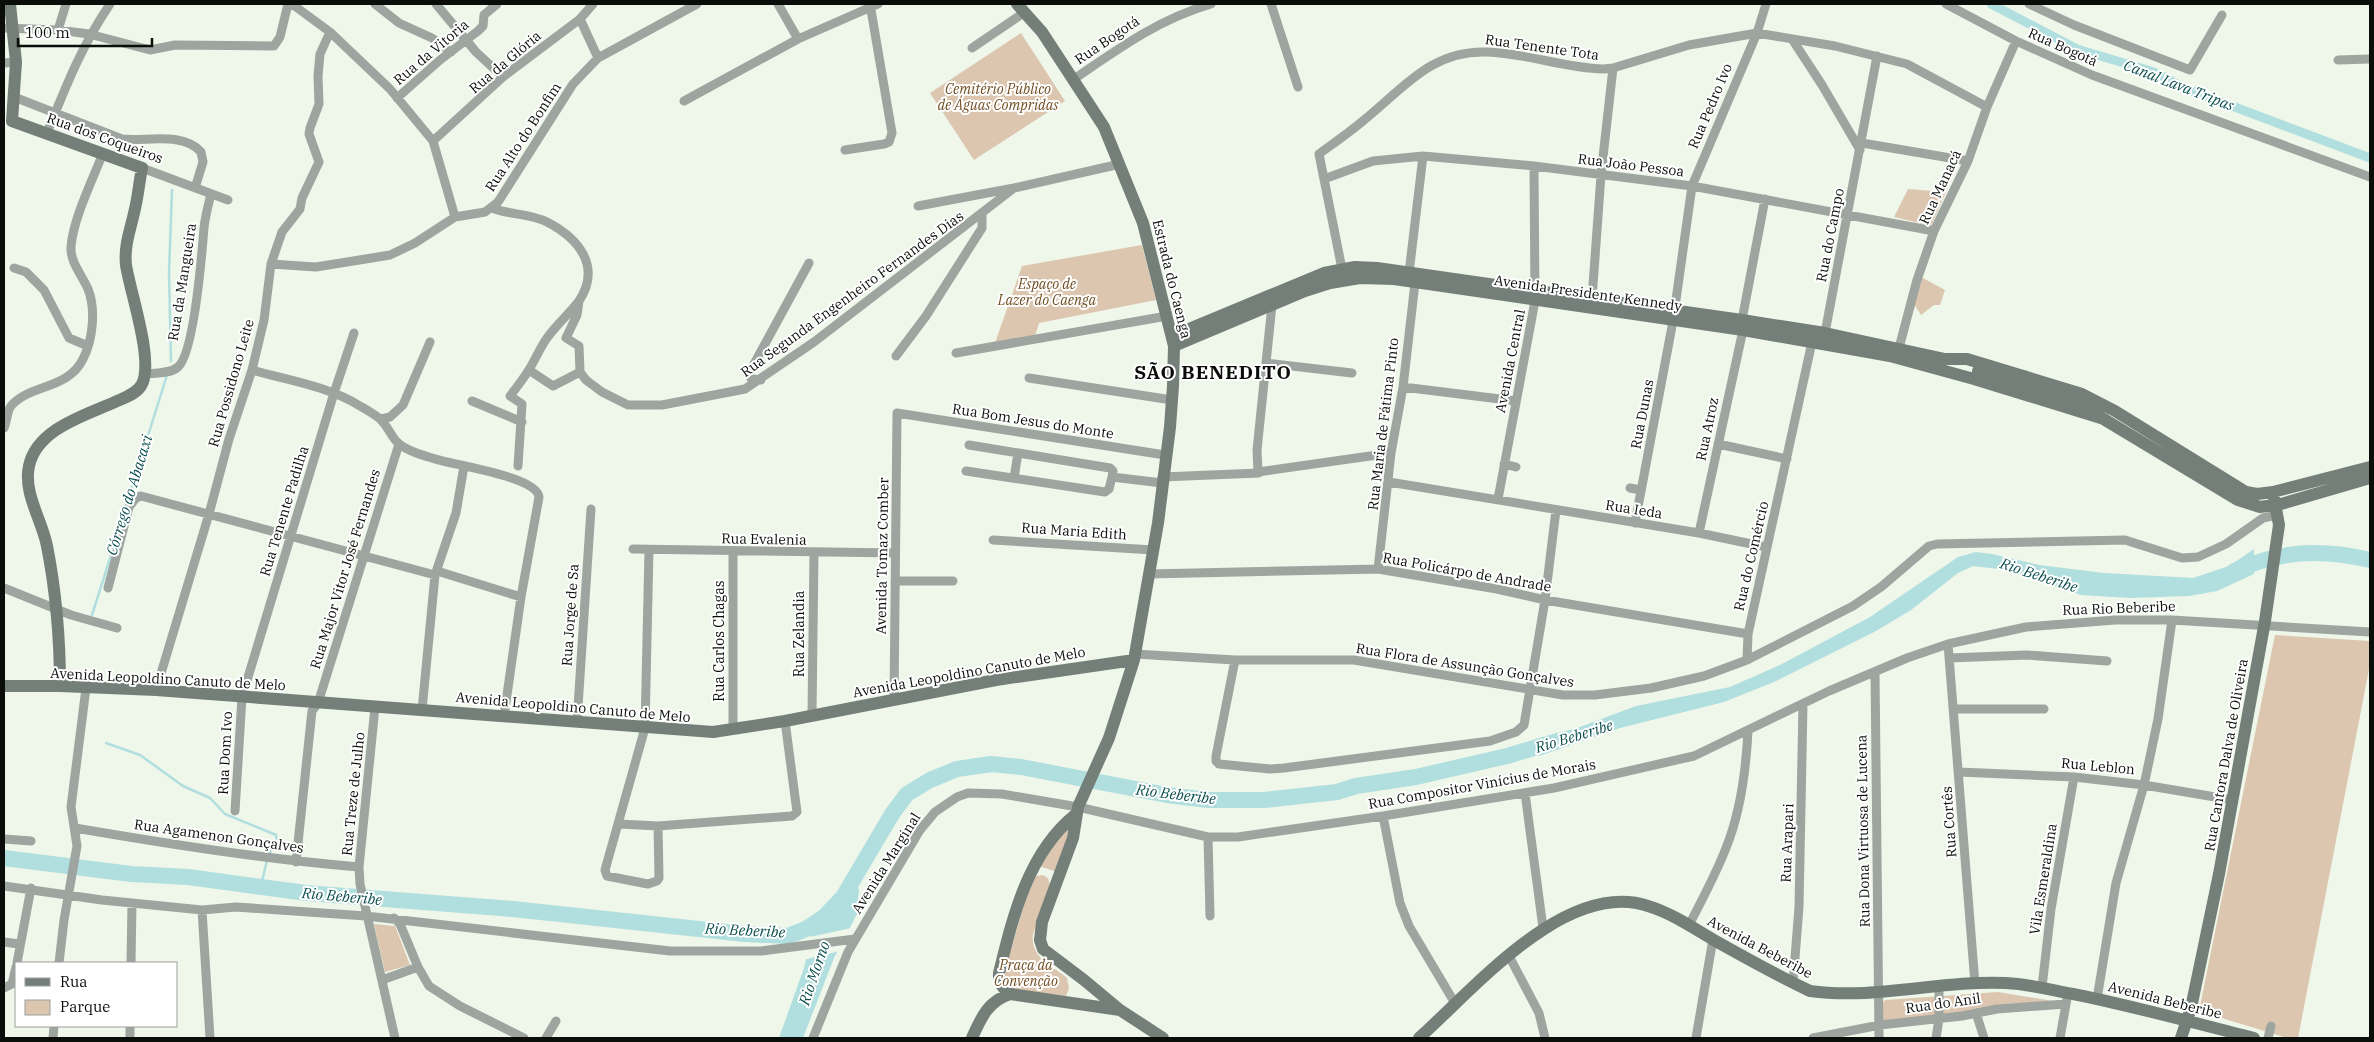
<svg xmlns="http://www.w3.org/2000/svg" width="2374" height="1042" viewBox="0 0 2374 1042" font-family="'IBM Plex Serif',serif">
	<rect width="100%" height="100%" fill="#eef7e9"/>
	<!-- green -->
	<path fill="#dcc6af" d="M 1021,33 L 1065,101 L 974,160 L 930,93 Z
		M 1908,189 L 1946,192 L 1931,226 L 1894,217 Z
		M 1142,245 L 1156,300 L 1039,323 L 1035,336 L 995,343 L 1022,266 Z
		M 1921,277 L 1945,290 L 1940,305 L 1934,305 L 1921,315 L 1912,301 Z
		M 2275,635 L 2370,641 L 2370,664 L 2298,1038 L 2287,1038 L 2199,1011 Z
		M 1070,826 L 1057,872 L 1039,866 L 1038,863 Z
		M 1043,875 L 1048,878 L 1050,885 L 1033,934 C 1030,958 1052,965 1067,978 L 1069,988 L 1066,996 L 1014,990 L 1006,981 L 1004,973 L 1026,898 L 1036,876 Z
		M 374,924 L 395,926 L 410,965 L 385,972 Z
		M 1998,992 L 2059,1002 L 2001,1004 L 1958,1013 L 1883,1021 L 1883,1003 L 1885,1000 Z"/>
	<!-- water -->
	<path fill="#b1dede" d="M 2254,549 L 2254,574 L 2217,591 L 2189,596 L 2130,598 L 2081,595 L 2007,570 L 1973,566 L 1958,573 L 1911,610 L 1876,631 L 1774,682 L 1724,702 L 1620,728 L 1539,756 L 1535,739 L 1577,728 L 1636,706 L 1730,687 L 1782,664 L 1870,617 L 1958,557 L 1976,552 L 1992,554 L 2039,565 L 2104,573 L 2193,578 L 2229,566 Z
		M 856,886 L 859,889 L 857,914 L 834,958 L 803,1038 L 779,1038 L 804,968 L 812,932 L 830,920 Z"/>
	<!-- pier -->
	<path fill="#eef7e9" d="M 851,928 L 840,951 L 803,960 L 810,937 Z"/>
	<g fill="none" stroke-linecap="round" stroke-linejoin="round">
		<!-- stream -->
		<path stroke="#b1dede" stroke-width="2.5" d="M 171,361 L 169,273 L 172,190
			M 127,503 L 167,375
			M 92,615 L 119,530
			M 106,743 L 140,755 L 183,786 L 210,798 L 225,814 L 276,835 L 277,842 L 268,855
			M 261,886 L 267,860"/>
		<!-- canal -->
		<path stroke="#b1dede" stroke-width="9" d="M 1991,4 L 2077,49 L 2154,72 L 2187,89 L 2370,158"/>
		<!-- river -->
		<path stroke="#b1dede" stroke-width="16" d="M 2234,571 C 2281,551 2320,548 2370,560
			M 4,858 L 131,874 L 188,877 L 306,893 L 513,909 L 745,934 L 788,936 L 806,929 L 824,917 L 843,897 L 892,814 L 907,794 L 930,780 L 957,769 L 991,764 L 1021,767 L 1167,795 L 1208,800 L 1264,800 L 1337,792 L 1356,786 L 1416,777 L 1507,756 L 1558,741"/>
		<!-- street -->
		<path stroke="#9ea5a1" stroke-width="9" d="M 292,4 L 330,32 L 390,89 L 433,141 L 455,217
			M 375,4 L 399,23 L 432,38 L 451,52
			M 436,4 L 476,52 L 503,77
			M 778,4 L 798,39
			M 1271,4 L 1298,87
			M 1946,4 L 2016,41 L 2092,75 L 2370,177
			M 2029,4 L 2074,25 L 2190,70 L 2222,15
			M 580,19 L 598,58
			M 4,28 L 58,30 L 89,34 L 150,50 L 175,45 L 274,46 L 280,37 L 288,4
			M 58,30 L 66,4
			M 1792,39 L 1822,85 L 1860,150
			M 972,48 L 1025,12
			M 2338,60 L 2370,59
			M 4,63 L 16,62
			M 1074,79 C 1118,49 1159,19 1211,4
			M 14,97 L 122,139 C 144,142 183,131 201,152 L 203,162 L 195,188
			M 397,98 L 440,60 L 478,31 L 483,26 L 484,15 L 497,4
			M 684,101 L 798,39 L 878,4
			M 47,133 C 66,86 81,47 110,4
			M 433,141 L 503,77 L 580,19 L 593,4
			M 1862,143 L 1968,161
			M 845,150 L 884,144 L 889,142 L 892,133 L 870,4
			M 142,168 L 228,200
			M 1324,179 L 1373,161 L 1423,156 L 1534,166 L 1692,186 L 1934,231
			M 918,206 L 1014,188 L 1120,164
			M 492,208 C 509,215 530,213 547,222 C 578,238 602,266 579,301 C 570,313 556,325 547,338 C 540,348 536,358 530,368 C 524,378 517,387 510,396 L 522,404 L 518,466
			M 271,264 L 316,267 L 390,255 L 415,243 L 455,217 L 485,212 L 498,202 L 573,84 L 598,58 L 697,4
			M 14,268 L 26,272 L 44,290 L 69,338 L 88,346
			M 1342,269 L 1319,154 C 1334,143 1350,132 1364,120 C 1404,88 1431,50 1487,52 C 1526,53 1564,68 1603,69 L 1613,68 L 1689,45 L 1757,33 L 1835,46 L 1907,64 L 1987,107
			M 1409,273 L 1423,156
			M 1592,299 L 1601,175 L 1613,68
			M 579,301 L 577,315 L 566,338 L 579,346 L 580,372 L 586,380 L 602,392 L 628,405 L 662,405 L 745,389 L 814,342 L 1014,188
			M 1272,305 L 1257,450 L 1258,472 L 1391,453
			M 1742,320 L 1765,199
			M 1825,333 L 1877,56
			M 1899,348 L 1917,280 L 1934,231 L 1968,161 L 1987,107 L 2016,41
			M 956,353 L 1167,316
			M 896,356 L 926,316 L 982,228 L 982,215
			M 1266,363 L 1352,373
			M 252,370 C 287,380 328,386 360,406 C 365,409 379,417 382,421 C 388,427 391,436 397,442 C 405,450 421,455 432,458 C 451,465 537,476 539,497 L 521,597 L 504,716
			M 529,370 L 553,386 L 580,372
			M 145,374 C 155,373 170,374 178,367 C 194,353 202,253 204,228 C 205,217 208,206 211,194
			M 1029,378 L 1172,400
			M 761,380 L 752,379 L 748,375 L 809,263
			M 1403,387 L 1516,401
			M 472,401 L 522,422
			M 381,419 L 390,417 L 403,405 L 430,342
			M 4,428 C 7,421 7,411 11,406 C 29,384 68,390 83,359 C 93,340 96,309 88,289 C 82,275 70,262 71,247 C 73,219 93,179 103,153
			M 1718,444 L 1787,459
			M 969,445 L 1110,468 L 1113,471 L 1112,477
			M 1504,464 L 1516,467
			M 966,471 L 1105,492 L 1109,489 L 1112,477 L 1162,483
			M 1162,477 L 1259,473
			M 1014,478 L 1018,453
			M 1389,482 L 1699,533 L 1766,547
			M 1630,488 L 1641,490
			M 1498,499 L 1535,301 L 1534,166
			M 1635,523 L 1673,321 L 1692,186 L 1757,33 L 1766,4
			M 1699,533 L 1743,330
			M 993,540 L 1153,550
			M 633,549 L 895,553
			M 649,550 L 645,728 L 605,870 L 607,876 L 648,884 L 657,881 L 659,878 L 658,826
			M 1378,569 L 1391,453 L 1403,387 L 1415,283
			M 437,571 L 521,597
			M 1149,574 L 1378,569 L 1497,589 L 1545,600 L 1748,634
			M 895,581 L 953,581
			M 4,588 L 71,615 L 117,628
			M 108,588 L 129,507 L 136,498 L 141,496 L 435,575
			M 1948,644 L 1975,984
			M 1135,654 L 1235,660 L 1354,660 L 1563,695 L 1595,695 L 1651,688 L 1704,676 L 1747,660 L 1853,606 L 1881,587 L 1929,546 L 1937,544 L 2125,540 L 2182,558 L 2198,557 L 2226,544 L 2263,518 L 2277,515
			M 1949,658 L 2027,655 L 2107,661
			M 1235,660 L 1216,756 L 1216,761 L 1219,764 L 1270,769 L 1284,768 L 1490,741 L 1516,732 L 1524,725 L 1545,600 L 1556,510
			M 1747,660 L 1748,634 L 1812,342
			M 1875,672 L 1879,1038
			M 156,690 L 209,514 L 229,439 L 252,370 L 264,320 L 271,264 L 282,232 L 300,209 L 302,198 L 319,162 L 309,134 L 310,128 L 319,104 L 318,76 L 320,54 L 330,32
			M 894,700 L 897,413 L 1165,455
			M 375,707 L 359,867 L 360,884 L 395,1038
			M 1954,709 L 2044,709
			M 422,710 L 435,575 L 456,513 L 464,466
			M 812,715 L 814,553
			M 577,722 L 591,509
			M 733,730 L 733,552
			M 1959,772 L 2074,777 L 2144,785 L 2233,800
			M 1525,793 L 1543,928
			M 235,811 L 242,697 L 334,393 L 354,333
			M 1383,816 L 1400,903 L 1409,926 L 1456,1005
			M 619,824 L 658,826 L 792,816 L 797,812 L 785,721
			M 75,828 C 169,844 263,859 359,867
			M 1208,837 L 1210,916
			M 4,839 L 31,841
			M 296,862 L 312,711 L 318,703 L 399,444
			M 4,886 L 102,900 L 202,910 L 236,907 L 366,916 L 670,951 L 761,951 L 855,939
			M 202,910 L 210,1038
			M 394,918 L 400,924 L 418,967 L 429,986 L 460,1006 L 524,1038
			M 1689,925 C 1702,900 1716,874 1726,848 C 1741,811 1746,770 1748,731
			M 4,942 L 19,944
			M 1509,956 L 1539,1013 L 1545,1038
			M 17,963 L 31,888
			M 59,963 L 64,920 L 77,846 L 71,807 L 86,688
			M 131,963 L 132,903
			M 382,980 L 418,967
			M 1793,983 L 1799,907 L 1803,704
			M 2042,987 L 2051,909 L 2074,777
			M 4,988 L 12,984 L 16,967
			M 2097,999 L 2116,883 L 2144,785 L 2158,719 L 2172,620
			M 1976,1013 L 1984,1038
			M 53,1038 L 54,1026
			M 130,1038 L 130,1026
			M 546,1038 L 556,1021
			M 813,1038 L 848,952 L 920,830 L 935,812 L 957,797 L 968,793 L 1002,794 L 1078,807 L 1208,837 L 1238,837 L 1383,816 L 1554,788 L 1694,756 L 1829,691 L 1907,658 L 1948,644 L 2026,627 L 2115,620 L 2172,620 L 2370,632
			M 1696,1038 L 1713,939
			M 1813,1038 L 1880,1025 L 1962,1016 L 1997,1009 L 2066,1004 L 2068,993
			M 1936,1038 L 1939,1019 L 1939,986
			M 2060,1038 L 2066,1004
			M 2268,1038 L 2271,1026"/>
		<!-- secondary -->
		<path stroke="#757f7a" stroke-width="12" d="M 10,4 L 16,62 L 12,121 L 142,168 C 139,183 138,198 134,213 C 130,231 124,246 126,265 C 130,292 154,360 142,384 C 138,393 126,397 117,401 C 87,415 37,428 29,466 C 23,493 42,520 47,546 C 56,592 60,640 60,686
			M 1017,4 L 1042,32 L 1104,127 L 1143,223 L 1174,346 L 1173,386 L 1170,427 L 1158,523 L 1134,660 L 1109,738 L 1078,807 L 1073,838 L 1042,922 L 1040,940 L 1043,949 L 1084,980 L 1120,1010 L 1163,1038
			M 1172,336 L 1324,273 L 1355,267 L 1377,268 L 1742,320 L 1825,333 L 1945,359 L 1967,359 L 2082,394 L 2115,411 L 2246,492 L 2257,494 L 2273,492 L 2370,467
			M 1174,346 L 1305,291 L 1330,283 L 1360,278 L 1394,279 L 1743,330 L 1890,356 L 1974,379 L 2104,419
			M 1978,371 L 2010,380 L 2024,376
			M 2019,386 L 2072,400 L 2238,500 L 2260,507 L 2281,504 L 2370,478
			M 4,686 L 60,686 L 156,690 L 713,732 L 785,721 L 996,680 L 1134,660
			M 1010,994 C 1003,988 998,983 999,973 C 1013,916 1028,853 1075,815
			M 972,1038 C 981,1018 988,1001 1010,994 L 1120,1010
			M 1419,1038 C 1474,989 1566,879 1648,906 C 1671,913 1692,927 1712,939 C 1744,957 1776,975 1810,991 C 1875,1000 1941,980 2006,983 C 2029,984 2051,990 2073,994 C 2134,1006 2194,1023 2254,1038
			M 2181,1038 L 2191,1008 L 2219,874 L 2265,621 L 2279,525 L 2273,492"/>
	</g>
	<g text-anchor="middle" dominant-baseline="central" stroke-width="4" stroke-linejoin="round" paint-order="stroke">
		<!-- street labels -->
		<g font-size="14" fill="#0a0d09" stroke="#fff">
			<text transform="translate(1107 40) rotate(-34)">Rua Bogotá</text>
			<text transform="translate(1542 47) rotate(8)">Rua Tenente Tota</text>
			<text transform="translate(2063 47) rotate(24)">Rua Bogotá</text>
			<text transform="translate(431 52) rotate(-40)">Rua da Vitoria</text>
			<text transform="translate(505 62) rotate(-40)">Rua da Glória</text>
			<text transform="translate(1710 106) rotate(-67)">Rua Pedro Ivo</text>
			<text transform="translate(523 137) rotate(-57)">Rua Alto do Bonfim</text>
			<text transform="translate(105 138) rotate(20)">Rua dos Coqueiros</text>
			<text transform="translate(1631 165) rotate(7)">Rua João Pessoa</text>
			<text transform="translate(1940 187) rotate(-65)">Rua Manacá</text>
			<text transform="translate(1830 235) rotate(-79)">Rua do Campo</text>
			<text transform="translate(1172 279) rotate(76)">Estrada do Caenga</text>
			<text transform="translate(182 282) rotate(-81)">Rua da Mangueira</text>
			<text transform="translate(1588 293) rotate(8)">Avenida Presidente Kennedy</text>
			<text transform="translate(852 294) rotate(-36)">Rua Segunda Engenheiro Fernandes Dias</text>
			<text transform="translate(1510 361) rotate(-79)">Avenida Central</text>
			<text transform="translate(231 383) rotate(-74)">Rua Possidono Leite</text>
			<text transform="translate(1642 414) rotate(-79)">Rua Dunas</text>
			<text transform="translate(1033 421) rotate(9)">Rua Bom Jesus do Monte</text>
			<text transform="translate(1383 424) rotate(-83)">Rua Maria de Fátima Pinto</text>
			<text transform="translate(1707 429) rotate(-78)">Rua Atroz</text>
			<text transform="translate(1634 509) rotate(9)">Rua Ieda</text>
			<text transform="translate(284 511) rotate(-73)">Rua Tenente Padilha</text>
			<text transform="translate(1074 531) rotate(4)">Rua Maria Edith</text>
			<text transform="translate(764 539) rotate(1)">Rua Evalenia</text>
			<text transform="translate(882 556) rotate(-89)">Avenida Tomaz Comber</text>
			<text transform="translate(1751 556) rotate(-77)">Rua do Comércio</text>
			<text transform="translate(345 569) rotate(-73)">Rua Major Vitor José Fernandes</text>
			<text transform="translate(1467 572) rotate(10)">Rua Policárpo de Andrade</text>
			<text transform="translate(2119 608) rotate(-2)">Rua Rio Beberibe</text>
			<text transform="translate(570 615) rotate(-86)">Rua Jorge de Sa</text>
			<text transform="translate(799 634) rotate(-90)">Rua Zelandia</text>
			<text transform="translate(719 641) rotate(-90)">Rua Carlos Chagas</text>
			<text transform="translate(1465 665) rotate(9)">Rua Flora de Assunção Gonçalves</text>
			<text transform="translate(969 672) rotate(-10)">Avenida Leopoldino Canuto de Melo</text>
			<text transform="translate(168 679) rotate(3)">Avenida Leopoldino Canuto de Melo</text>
			<text transform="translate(573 707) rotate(5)">Avenida Leopoldino Canuto de Melo</text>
			<text transform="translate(225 753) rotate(-87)">Rua Dom Ivo</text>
			<text transform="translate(2226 755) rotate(-80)">Rua Cantora Dalva de Oliveira</text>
			<text transform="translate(2098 766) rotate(5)">Rua Leblon</text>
			<text transform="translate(1482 784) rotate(-10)">Rua Compositor Vinícius de Morais</text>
			<text transform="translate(353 794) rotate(-84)">Rua Treze de Julho</text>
			<text transform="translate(1949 822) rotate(-94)">Rua Cortês</text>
			<text transform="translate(1863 831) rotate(-91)">Rua Dona Virtuosa de Lucena</text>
			<text transform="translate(219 836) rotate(8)">Rua Agamenon Gonçalves</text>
			<text transform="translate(1787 843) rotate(-88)">Rua Arapari</text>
			<text transform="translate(886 863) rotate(-58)">Avenida Marginal</text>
			<text transform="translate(2043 879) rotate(-81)">Vila Esmeraldina</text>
			<text transform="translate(1760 947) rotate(28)">Avenida Beberibe</text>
			<text transform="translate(2165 1000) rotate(14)">Avenida Beberibe</text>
			<text transform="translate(1943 1003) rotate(-8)">Rua do Anil</text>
		</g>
		<!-- park labels -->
		<g font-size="14" font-style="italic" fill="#714e21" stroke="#fff">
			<text x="998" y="89">Cemitério Público<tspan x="998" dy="16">de Águas Compridas</tspan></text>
			<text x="1047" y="284">Espaço de<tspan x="1047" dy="16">Lazer do Caenga</tspan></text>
			<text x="1026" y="965">Praça da<tspan x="1026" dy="16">Convenção</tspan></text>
		</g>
		<!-- water labels -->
		<g font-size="15" font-style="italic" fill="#0c4e4f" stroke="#fff">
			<text transform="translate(2179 85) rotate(21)">Canal Lava Tripas</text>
			<text transform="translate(129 495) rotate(-73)">Córrego do Abacaxi</text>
			<text transform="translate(2039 575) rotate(18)">Rio Beberibe</text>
			<text transform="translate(1574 736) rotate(-17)">Rio Beberibe</text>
			<text transform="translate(1176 794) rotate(7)">Rio Beberibe</text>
			<text transform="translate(342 896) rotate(5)">Rio Beberibe</text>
			<text transform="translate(745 930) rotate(3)">Rio Beberibe</text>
			<text transform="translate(814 973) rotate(-71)">Rio Morno</text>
		</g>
		<!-- district labels -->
		<g font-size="19" font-weight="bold" letter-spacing="1" fill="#0a0d09" stroke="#fff">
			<text x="1213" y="372">SÃO BENEDITO</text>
		</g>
	</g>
	<!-- border -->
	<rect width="2374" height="1042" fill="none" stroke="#0a0d09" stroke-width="10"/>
	<!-- legend -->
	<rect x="15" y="962" width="162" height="65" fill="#ffffff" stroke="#9d9e9d"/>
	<rect x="25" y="978" width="25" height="8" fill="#757f7a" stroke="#9d9e9d"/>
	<text x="60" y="987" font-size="15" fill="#0a0d09">Rua</text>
	<rect x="25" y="1000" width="25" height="15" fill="#dcc6af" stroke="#9d9e9d"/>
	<text x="60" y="1012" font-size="15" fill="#0a0d09">Parque</text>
	<!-- scale -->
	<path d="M18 38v8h134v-8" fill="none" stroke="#0a0d09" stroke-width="2.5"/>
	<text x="25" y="38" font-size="15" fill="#0a0d09" stroke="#ffffff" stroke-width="4" paint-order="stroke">100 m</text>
</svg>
